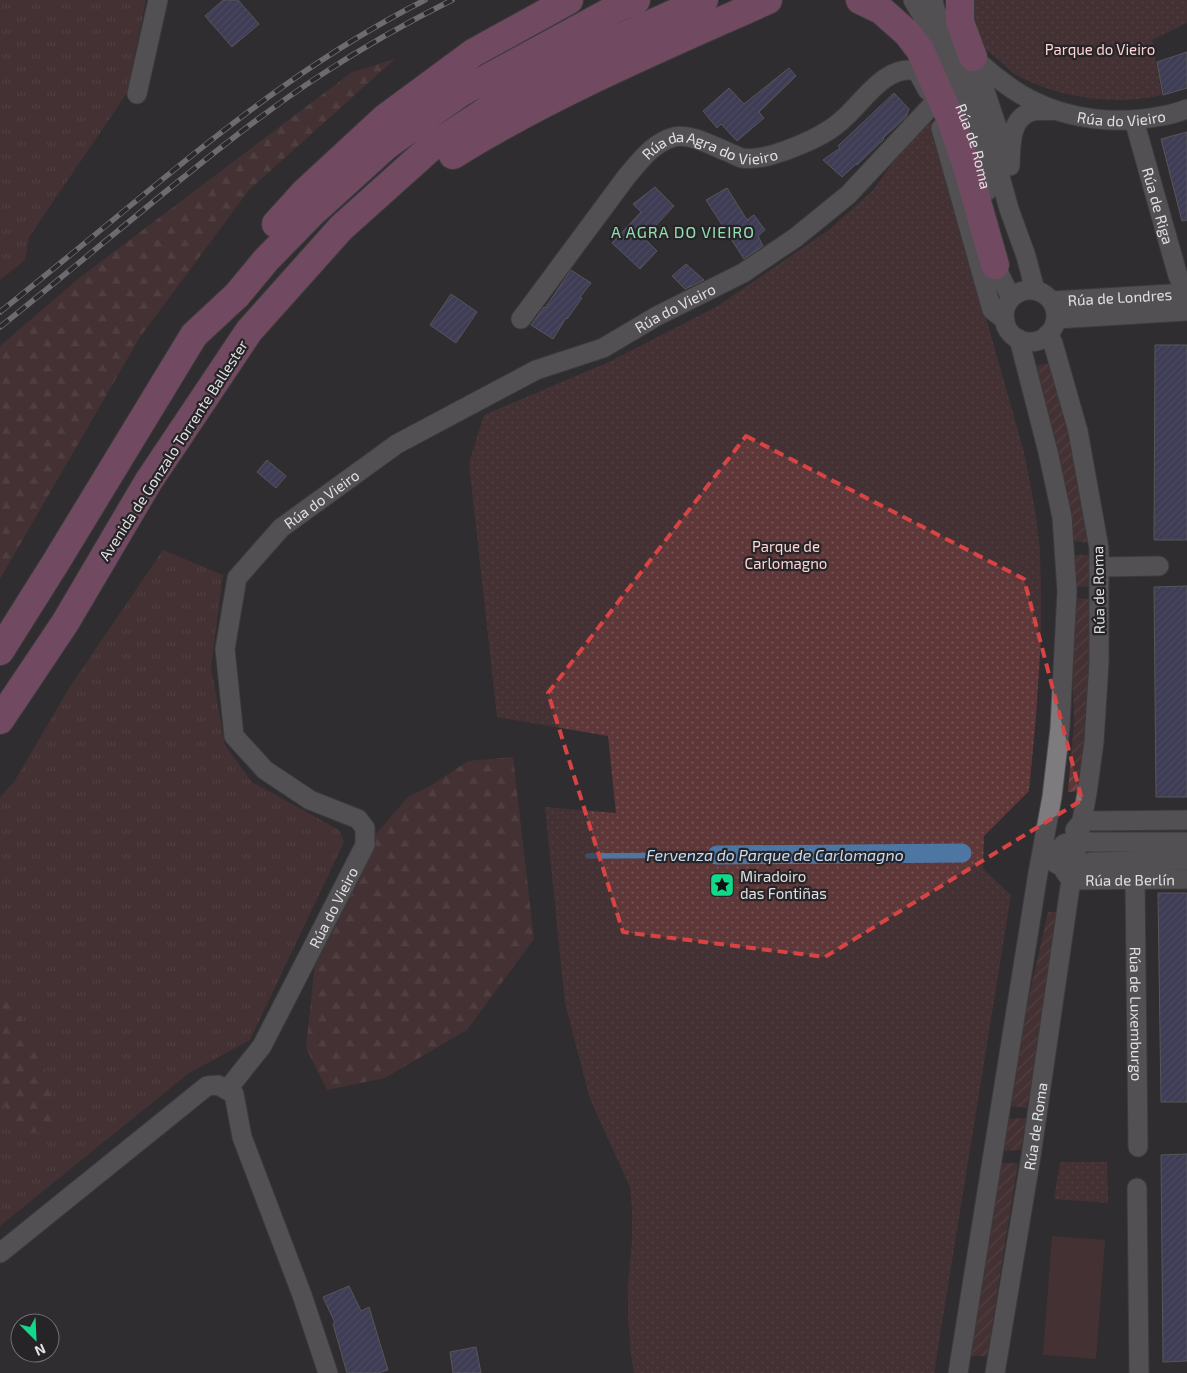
<svg xmlns="http://www.w3.org/2000/svg" width="1187" height="1373" viewBox="0 0 1187 1373" font-family="'Exo 2',sans-serif">
	<defs>
		<pattern id="grass-tufts" width="24" height="20" patternUnits="userSpaceOnUse" patternTransform="scale(1.25)"><rect width="24" height="20" fill="#5e3739"/><path d="M3 7l-1-3M5 7V3M7 7l1-3M15 17l-1-3M17 17v-4M19 17l1-3" fill="none" stroke="#755455"/></pattern>
		<pattern id="forest-firs" width="22" height="20" patternUnits="userSpaceOnUse" patternTransform="scale(1.25)"><rect width="22" height="20" fill="#5e3739"/><path d="M5 1l3.5 6h-7zM16 11l3.5 6h-7z" fill="#755455"/></pattern>
		<pattern id="park-dots" width="8" height="8" patternUnits="userSpaceOnUse" patternTransform="scale(1.25)"><rect width="8" height="8" fill="#5e3739"/><path d="M2 2h.1M6 6h.1" fill="none" stroke="#755455" stroke-width="1.8" stroke-linecap="round"/></pattern>
		<pattern id="garden-furrows" width="10" height="10" patternUnits="userSpaceOnUse" patternTransform="scale(1.25)"><rect width="10" height="10" fill="#5e3739"/><path d="M-1 1l2-2M0 10L10 0M9 11l2-2" fill="none" stroke="#755455"/></pattern>
		<pattern id="building-hatch" width="6" height="6" patternUnits="userSpaceOnUse" patternTransform="scale(1.25)"><rect width="6" height="6" fill="#505084"/><path d="M-1 1l2-2M0 6l6-6M5 7l2-2" fill="none" stroke="#696995"/></pattern>
	</defs>
	<rect width="100%" height="100%" fill="#2f2d30"/>
	<!-- grass -->
	<path fill="url(#grass-tufts)" d="M 0,0 L 146,0 L 127,93 L 29,237 L 25,260 L 0,280 Z
		M 163,550 L 223,575 L 211,667 L 225,745 L 252,782 L 339,830 L 344,842 L 250,1040 L 189,1073 L 0,1226 L 0,797 L 14,782 L 69,688 Z"/>
	<!-- forest -->
	<path fill="url(#forest-firs)" d="M 395,59 L 249,190 L 140,337 L 0,579 L 0,346 L 78,279 L 352,72 Z
		M 513,757 L 534,939 L 467,1030 L 385,1078 L 327,1090 L 306,1048 L 315,963 L 375,835 L 408,797 L 432,785 L 468,761 Z
		M 0,980 L 41,1053 L 57,1115 L 52,1133 L 25,1132 L 0,1100 Z"/>
	<!-- park -->
	<path fill="url(#park-dots)" d="M 970,0 L 1187,0 L 1187,23 L 1152,40 L 1162,95 C 1117,106 1060,98 1020,77 C 1012,73 1005,66 999,60 C 994,56 988,52 984,47 C 974,33 972,17 970,0 Z
		M 929,116 L 1024,452 L 1036,515 L 1040,550 L 1041,590 L 1041,639 L 1036,717 L 1029,791 L 984,836 L 983,869 L 1011,895 L 934,1373 L 634,1373 L 631,1354 L 628,1320 L 628,1285 L 632,1241 L 632,1210 L 630,1187 L 590,1099 L 565,1003 L 545,807 L 616,813 L 608,736 L 497,717 L 469,463 L 484,415 L 609,362 L 718,306 L 830,229 L 874,189 L 924,117 Z
		M 1060,1162 L 1107,1162 L 1108,1203 L 1054,1199 Z"/>
	<!-- garden -->
	<path fill="url(#garden-furrows)" d="M 1051,363 L 1080,472 L 1090,543 L 1071,541 L 1031,366 Z
		M 1073,555 L 1092,555 L 1093,586 L 1074,587 Z
		M 1074,598 L 1091,599 L 1091,670 L 1079,791 L 1068,792 L 1074,722 L 1073,688 Z
		M 1048,912 L 1058,912 L 1040,1036 L 1027,1108 L 1008,1106 L 1019,1041 Z
		M 1026,1118 L 1021,1150 L 1002,1151 L 1008,1119 Z
		M 1000,1163 L 1018,1163 L 987,1356 L 970,1356 Z"/>
	<!-- pitch -->
	<path fill="#5e3739" d="M 1052,1236 L 1105,1240 L 1096,1359 L 1043,1355 Z"/>
	<g fill="none" stroke-linecap="round" stroke-linejoin="round">
		<!-- stream -->
		<path stroke="#4d76a3" stroke-width="5.5" d="M 588,856 L 717,855"/>
		<!-- canal -->
		<path stroke="#4d76a3" stroke-width="19" d="M 717,855 L 962,853"/>
	</g>
	<!-- building -->
	<path fill="url(#building-hatch)" stroke="#86868a" d="M 223,0 L 238,0 L 259,24 L 232,47 L 205,16 Z
		M 1187,52 L 1187,88 L 1163,95 L 1157,62 Z
		M 789,68 L 796,76 L 759,112 L 764,118 L 737,141 L 721,124 L 717,128 L 703,111 L 729,88 L 744,104 Z
		M 894,93 L 909,109 L 906,117 L 883,138 L 884,139 L 857,165 L 856,164 L 842,177 L 823,160 L 840,148 L 838,146 Z
		M 1187,132 L 1187,220 L 1182,221 L 1161,139 Z
		M 655,187 L 674,206 L 644,238 L 657,251 L 640,269 L 612,243 L 641,212 L 633,204 Z
		M 727,188 L 747,220 L 754,215 L 765,230 L 758,236 L 763,246 L 744,259 L 706,200 Z
		M 686,264 L 704,280 L 685,289 L 672,276 Z
		M 571,270 L 591,283 L 580,297 L 582,298 L 567,319 L 566,318 L 553,339 L 531,325 L 544,307 L 545,308 Z
		M 451,294 L 477,312 L 456,343 L 430,325 Z
		M 1155,345 L 1187,345 L 1187,540 L 1154,540 Z
		M 267,460 L 286,476 L 276,488 L 257,472 Z
		M 1187,586 L 1187,797 L 1156,797 L 1154,587 Z
		M 1158,893 L 1187,893 L 1187,1102 L 1161,1102 Z
		M 1187,1154 L 1187,1361 L 1163,1362 L 1161,1155 Z
		M 349,1286 L 361,1311 L 369,1307 L 388,1370 L 378,1373 L 347,1373 L 333,1324 L 335,1323 L 323,1297 Z
		M 476,1347 L 481,1373 L 453,1373 L 450,1352 Z"/>
	<g fill="none" stroke-linecap="round" stroke-linejoin="round">
		<defs>
			<g id="minor">
				<path id="s1" d="M 913,0 L 922,15 L 949,74 L 977,147 L 987,191"/>
				<path d="M 933,0 L 935,9 L 962,70 L 993,151 L 1009,209 L 1026,256 L 1035,290"/>
				<path id="s2" d="M 973,57 C 991,73 1009,89 1031,100 C 1070,120 1119,125 1161,116 C 1170,115 1179,112 1187,109"/>
				<path d="M 974,58 L 1001,139"/>
				<path d="M 137,94 L 158,0"/>
				<path id="s3" d="M 1134,120 L 1178,276 L 1187,290"/>
				<path d="M 941,128 L 992,310 L 1005,320"/>
				<path d="M 1010,166 C 1011,145 1009,118 1033,111 C 1039,110 1047,111 1054,110"/>
				<path d="M 995,253 L 995,265 L 1011,298"/>
				<circle cx="1030" cy="316" r="26"/>
				<path id="s4" d="M 1052,301 L 1187,293"/>
				<path id="s5" d="M 521,319 L 627,176 C 640,161 654,142 674,137 C 690,133 713,146 728,152 C 733,154 738,157 742,158 C 758,160 773,155 787,150 C 806,143 825,135 841,121 C 862,104 885,63 917,71 L 928,91"/>
				<path d="M 1056,319 L 1187,311"/>
				<path d="M 1099,567 L 1159,566"/>
				<path d="M 1075,830 L 1082,821 L 1187,820"/>
				<path d="M 1187,842 L 1070,842 L 1064,844 L 1054,855 L 1055,863 L 1062,867 L 1074,867 L 1091,862 L 1187,860"/>
				<path id="s6" d="M 1065,872 L 1071,880 L 1187,879"/>
				<path id="s7" d="M 1135,880 L 1138,1147"/>
				<path id="s8" d="M 227,1090 L 262,1046 L 365,845 L 365,828 L 358,819 L 310,800 L 265,770 L 234,736 L 225,649 L 237,578 L 281,528 L 397,444 L 536,370 L 603,348 L 657,316 L 743,273 L 795,238 L 848,195 L 934,103"/>
				<path d="M 1137,1188 L 1139,1373"/>
				<path d="M 0,1253 L 207,1086 L 218,1085 L 234,1094 L 242,1137 L 302,1295 L 328,1373"/>
				<path d="M 958,1373 L 1038,873 L 1052,797 L 1060,728 L 1067,591 L 1062,517 L 1048,452 L 1019,339"/>
				<path id="s9" d="M 995,1373 L 1031,1156 L 1071,880 L 1087,793 L 1094,742 L 1099,662 L 1099,548 L 1078,431 L 1053,343 L 1048,334"/>
			</g>
			<path id="highway" d="M 860,0 L 881,10 L 907,33 L 920,50 L 951,120 L 966,163 L 995,265
				M 960,0 L 960,22 L 973,57
				M 453,155 C 553,93 661,48 768,0
				M 276,224 L 305,192 L 385,118 L 473,53 L 569,0
				M 0,651 L 56,562 L 194,335 L 237,295 L 266,260 L 311,214 L 387,145 L 460,93 L 613,10 L 636,0
				M 0,720 L 65,623 L 148,482 L 249,331 L 341,228 L 429,149 L 515,92 L 582,55 L 704,0"/>
		</defs>
		<!-- minor casing -->
		<use href="#minor" stroke="#4c4b4d" stroke-width="21"/>
		<!-- highway casing -->
		<use href="#highway" stroke="#4c4b4d" stroke-width="30"/>
		<!-- minor -->
		<use href="#minor" stroke="#7d7b7e" stroke-width="19"/>
		<!-- highway -->
		<use href="#highway" stroke="#c26d9e" stroke-width="28"/>
		<defs>
			<path id="rail" d="M 0,312 C 51,271 102,229 153,187 C 238,117 326,50 425,0
				M 0,327 C 55,283 109,238 164,193 C 216,151 268,109 324,73 C 365,46 408,22 452,0"/>
		</defs>
		<!-- rail casing -->
		<use href="#rail" stroke="#b8b7b9" stroke-width="5.5"/>
		<!-- rail -->
		<use href="#rail" stroke="#262427" stroke-width="4" stroke-dasharray="11" stroke-linecap="butt"/>
	</g>
	<!-- marked area -->
	<path d="M0 0H1187V1373H0ZM 746,436 L 1024,579 L 1082,800 L 825,957 L 623,932 L 548,693 Z" fill="#2f2d30" fill-opacity=".55" fill-rule="evenodd"/>
	<path fill="none" stroke="#d84444" stroke-width="4" stroke-dasharray="10 6" stroke-linejoin="round" d="M 746,436 L 1024,579 L 1082,800 L 825,957 L 623,932 L 548,693 Z"/>
	<!-- icons -->
	<defs>
		<symbol id="sight-square" viewBox="-11 -11 22 22"><rect x="-9" y="-9" width="18" height="18" rx="4" fill="#12d98a" stroke="#262427"/><path d="M0-6L1.8-2.2L6-1.7L2.9 1.2L3.7 5.4L0 3.3L-3.7 5.4L-2.9 1.2L-6-1.7L-1.8-2.2Z" fill="#111"/></symbol>
	</defs>
	<g fill-rule="evenodd">
		<use href="#sight-square" x="708" y="871" width="28" height="28"/>
	</g>
	<g text-anchor="middle" dominant-baseline="central" stroke-width="4.5" stroke-linejoin="round" paint-order="stroke">
		<!-- park labels -->
		<g font-size="15" fill="#fed5d6" stroke="#262427">
			<text x="1100" y="49">Parque do Vieiro</text>
			<text x="786" y="546">Parque de<tspan x="786" dy="17">Carlomagno</tspan></text>
		</g>
		<!-- street labels -->
		<g font-size="15" fill="#e1e0e2" stroke="#262427">
			<text stroke="none"><textPath href="#s2" startOffset="166">Rúa do Vieiro</textPath></text>
			<text stroke="none"><textPath href="#s1" startOffset="159">Rúa de Roma</textPath></text>
			<text stroke="none"><textPath href="#s5" startOffset="276">Rúa da Agra do Vieiro</textPath></text>
			<text stroke="none"><textPath href="#s3" startOffset="89">Rúa de Riga</textPath></text>
			<text stroke="none"><textPath href="#s4" startOffset="68">Rúa de Londres</textPath></text>
			<text stroke="none"><textPath href="#s8" startOffset="1142">Rúa do Vieiro</textPath></text>
			<text transform="translate(173 450) rotate(-57)">Avenida de Gonzalo Torrente Ballester</text>
			<text stroke="none"><textPath href="#s8" startOffset="738">Rúa do Vieiro</textPath></text>
			<text transform="translate(1098 590) rotate(-91)">Rúa de Roma</text>
			<text stroke="none"><textPath href="#s6" startOffset="69">Rúa de Berlín</textPath></text>
			<text stroke="none"><textPath href="#s8" startOffset="212">Rúa do Vieiro</textPath></text>
			<text stroke="none"><textPath href="#s7" startOffset="134">Rúa de Luxemburgo</textPath></text>
			<text stroke="none"><textPath href="#s9" startOffset="250">Rúa de Roma</textPath></text>
		</g>
		<!-- poi labels -->
		<g font-size="15" fill="#e1e0e2" stroke="#262427" text-anchor="start">
			<text x="740" y="876">Miradoiro<tspan x="740" dy="17">das Fontiñas</tspan></text>
		</g>
		<!-- neighbourhood labels -->
		<g font-size="16" letter-spacing="1" fill="#93e0b3" stroke="#262427">
			<text x="683" y="231">A AGRA DO VIEIRO</text>
		</g>
		<!-- water labels -->
		<g font-size="16" font-style="italic" fill="#c5ddf8" stroke="#262427">
			<text x="775" y="854">Fervenza do Parque de Carlomagno</text>
		</g>
	</g>
	<!-- north arrow -->
	<g transform="translate(35 1338) rotate(156)"><circle r="24" fill="#262427" stroke="#716f72"/>
	<path d="M0-4L9 19L0 12L-9 19Z" fill="#12d98a"/>
	<text y="-8" font-size="14" font-weight="bold" text-anchor="middle" fill="#e1e0e2">N</text>
	</g>
</svg>
